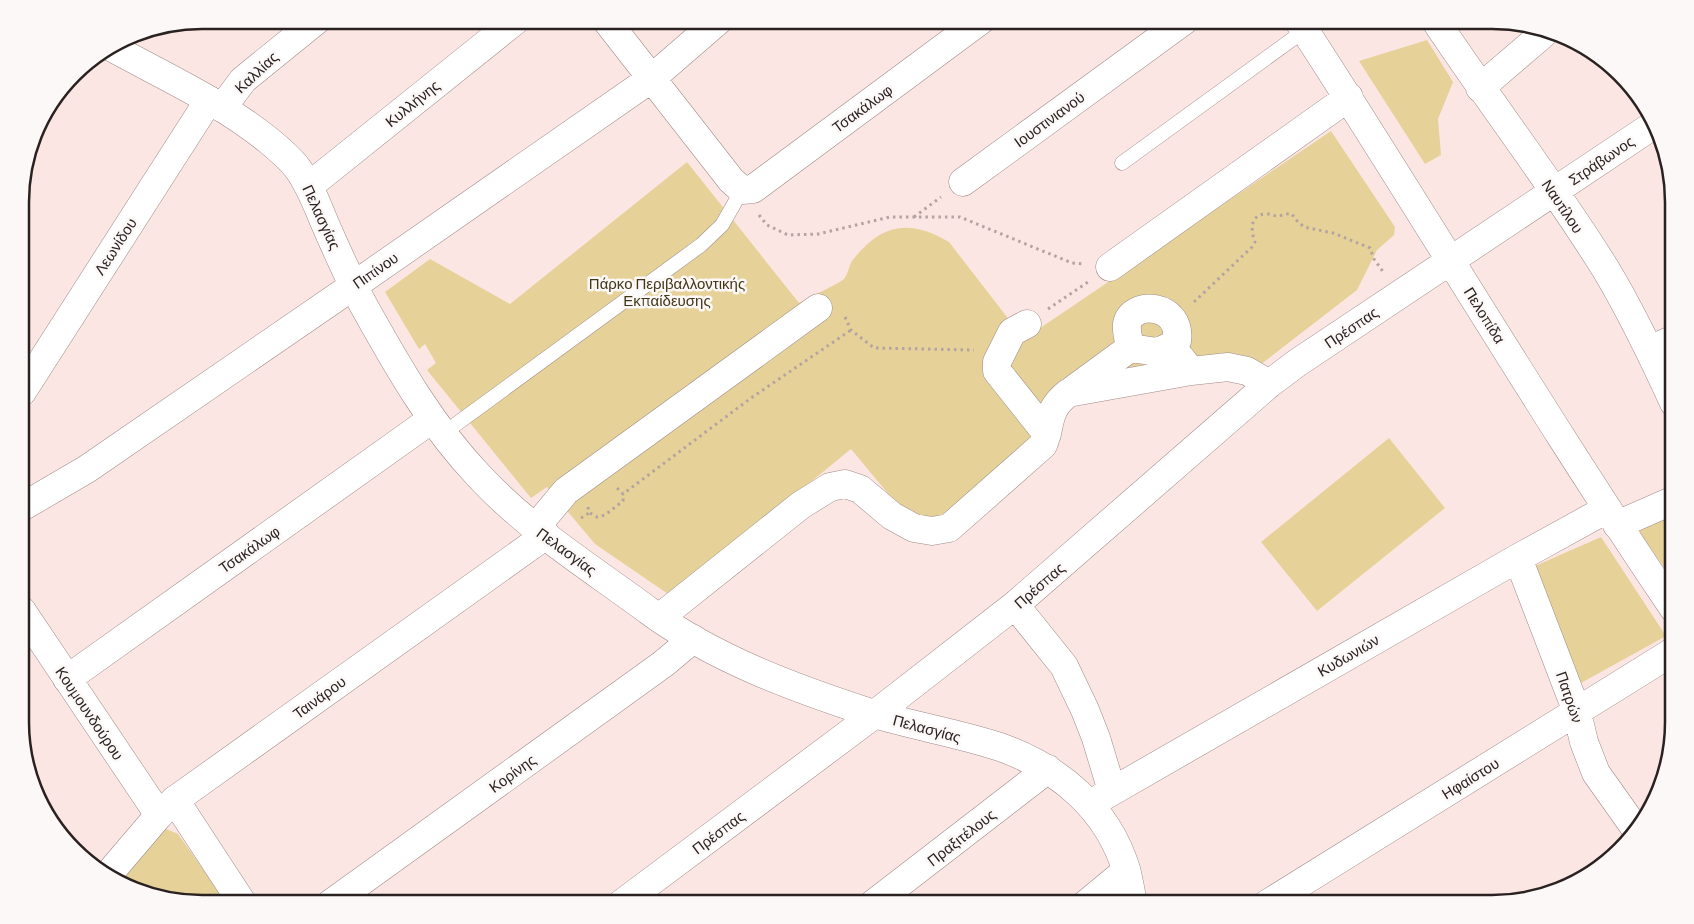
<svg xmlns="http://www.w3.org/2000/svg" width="1694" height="924" viewBox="0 0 1694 924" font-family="Barlow,sans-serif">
	<rect width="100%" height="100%" fill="#fce6e3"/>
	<!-- green -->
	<path fill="#e6d298" d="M 1427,40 L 1453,82 L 1438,119 L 1441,155 L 1425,164 L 1359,61 Z
		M 1331,131 L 1395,227 L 1394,235 L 1377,250 L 1357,290 L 1260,365 L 1065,389 L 1035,436 L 956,509 L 936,519 L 917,517 L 900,508 L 851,449 L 671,596 L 595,544 L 547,487 L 531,498 L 427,370 L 436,363 L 425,344 L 419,349 L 385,292 L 430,259 L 510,304 L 687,162 L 799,303 C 808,298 838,284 844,279 C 848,274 849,266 852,261 C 880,224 909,218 949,242 L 1024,339 Z
		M 1389,438 L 1445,508 L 1317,611 L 1261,542 Z
		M 1674,506 L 1674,581 L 1634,525 Z
		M 1601,537 L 1666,636 L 1581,683 L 1535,566 Z
		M 166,829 L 178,834 L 228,904 L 202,904 L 120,882 L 160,832 Z"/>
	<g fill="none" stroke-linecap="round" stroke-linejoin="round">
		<defs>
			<path id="lane" d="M 1122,163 L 1305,30
				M 444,433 L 701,245 L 722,225 L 742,190"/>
			<path id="street" d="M 606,20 L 731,180 L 742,190 L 753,189 L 981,20
				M 1298,20 C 1425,215 1543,416 1674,609
				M 1435,20 C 1490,103 1552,183 1605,268 C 1631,311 1653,357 1674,403
				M 1480,88 L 1543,34
				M 222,108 L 243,80 L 317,20
				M 963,182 L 1185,20
				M 309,186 L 516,20
				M 1110,267 L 1349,97
				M 1027,324 L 1012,332 L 997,362 L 997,371 L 1047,434
				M 1130,348 C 1129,340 1126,332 1127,324 C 1132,300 1182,303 1177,341 L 1171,346
				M 1649,350 L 1674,339
				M 1074,389 L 1130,348 L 1158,352 L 1171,346 L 1191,371
				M 22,392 L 209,100
				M 22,507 L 87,469 L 353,286 L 652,78 L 719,20
				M 1617,525 L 1674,500
				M 535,528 L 566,491 L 818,308
				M 1518,558 L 1577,712 L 1584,742 L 1596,773 L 1635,828
				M 1015,605 L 1064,666 L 1085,710 L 1096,738 L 1112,791
				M 22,611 L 159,815
				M 659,618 L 801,505 L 830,487 L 845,484 L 860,489 L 892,516 L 914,528 L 932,531 L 949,528 L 1043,445 C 1053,421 1045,412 1068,393 L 1191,371 L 1228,367 L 1247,371 L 1269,384
				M 67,679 L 432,419
				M 175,800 L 243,904
				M 1090,804 L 1518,558 L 1607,509
				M 330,904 L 663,664 L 693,639
				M 621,904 L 875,714 L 1015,605 L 1269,384 L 1297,363 L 1652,126
				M 873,904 L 1048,769
				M 1086,904 L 1126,871
				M 1267,904 L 1674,651"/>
			<path id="secondary" d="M 111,47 C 164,76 221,102 268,140 C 279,149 290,158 298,169 C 309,184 316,202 323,219 C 336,249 349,279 365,308 C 398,367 432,427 479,476 C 528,529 591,568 649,611 C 715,659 794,688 871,713 C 913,726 958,733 1000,747 C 1059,768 1107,808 1126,869 C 1129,881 1131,892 1133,904
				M 107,876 L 159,815 L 175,800 L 546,535"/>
		</defs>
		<!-- lane casing -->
		<use href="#lane" stroke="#9f8b89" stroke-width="15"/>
		<!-- street casing -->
		<use href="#street" stroke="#9f8b89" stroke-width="29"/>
		<!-- secondary casing -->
		<use href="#secondary" stroke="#9f8b89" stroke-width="29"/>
		<!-- path -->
		<path stroke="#b4a3a1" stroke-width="3" stroke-dasharray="2.5 4" stroke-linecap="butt" d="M 759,215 L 767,225 L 788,235 L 818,234 L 890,217 L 960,217 L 1072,263 L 1084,264
			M 914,217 L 941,197
			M 1194,302 L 1252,247 L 1255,242 C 1251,232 1249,215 1265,214 C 1269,213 1273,216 1277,216 C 1282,216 1286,213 1292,214 L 1295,219 L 1304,227 L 1333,233 L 1370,248 L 1374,259 L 1384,273
			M 1048,309 L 1088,282
			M 845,317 L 851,330 L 874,348 L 974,350
			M 617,488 L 623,494 L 751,398 L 851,330
			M 590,513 L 597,517 L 605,515 L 623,501 L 623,494
			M 581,518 L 589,513 L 588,507"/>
		<!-- lane -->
		<use href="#lane" stroke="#fff" stroke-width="14"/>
		<!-- street -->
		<use href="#street" stroke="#fff" stroke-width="28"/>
		<!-- secondary -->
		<use href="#secondary" stroke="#fff" stroke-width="28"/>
	</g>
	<g text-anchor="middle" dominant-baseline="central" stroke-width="5" stroke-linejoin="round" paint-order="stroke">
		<!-- street labels -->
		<g font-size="15" fill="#2a2221" stroke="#fcf8f7">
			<text transform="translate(256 72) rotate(-43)">Καλλίας</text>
			<text transform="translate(412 103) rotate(-39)">Κυλλήνης</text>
			<text transform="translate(862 108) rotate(-36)">Τσακάλωφ</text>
			<text transform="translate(1049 119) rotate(-36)">Ιουστινιανού</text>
			<text transform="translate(1601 160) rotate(-34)">Στράβωνος</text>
			<text transform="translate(1563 206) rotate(56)">Ναυτίλου</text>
			<text transform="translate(322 217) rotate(65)">Πελασγίας</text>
			<text transform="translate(115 246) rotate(-57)">Λεωνίδου</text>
			<text transform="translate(375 270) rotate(-35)">Πιπίνου</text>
			<text transform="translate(1485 315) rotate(58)">Πελοπίδα</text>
			<text transform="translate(1351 327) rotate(-34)">Πρέσπας</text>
			<text transform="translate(249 549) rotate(-35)">Τσακάλωφ</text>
			<text transform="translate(567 551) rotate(36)">Πελασγίας</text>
			<text transform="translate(1039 585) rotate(-41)">Πρέσπας</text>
			<text transform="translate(1348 655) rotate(-30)">Κυδωνιών</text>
			<text transform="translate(319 697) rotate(-36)">Ταινάρου</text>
			<text transform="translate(1570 697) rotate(71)">Πατρών</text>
			<text transform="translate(90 713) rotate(56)">Κουμουνδούρου</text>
			<text transform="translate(927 728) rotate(15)">Πελασγίας</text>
			<text transform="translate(512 773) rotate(-36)">Κορίνης</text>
			<text transform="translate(1470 778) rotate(-32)">Ηφαίστου</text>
			<text transform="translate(718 832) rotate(-37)">Πρέσπας</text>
			<text transform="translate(961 837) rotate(-38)">Πραξιτέλους</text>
		</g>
		<!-- park labels -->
		<g font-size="15" fill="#413617" stroke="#fcf8f7">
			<text x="667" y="283">Πάρκο Περιβαλλοντικής<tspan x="667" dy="17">Εκπαίδευσης</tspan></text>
		</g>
	</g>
	<!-- crop -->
	<path d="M0 0H1694V924H0ZM202 29H1492A173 173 0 0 1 1665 202V722A173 173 0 0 1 1492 895H202A173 173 0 0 1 29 722V202A173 173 0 0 1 202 29Z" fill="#fcf8f7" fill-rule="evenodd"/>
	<path fill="none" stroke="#2a2221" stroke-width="2.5" d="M202 29H1492A173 173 0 0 1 1665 202V722A173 173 0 0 1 1492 895H202A173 173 0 0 1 29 722V202A173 173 0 0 1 202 29Z"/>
</svg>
